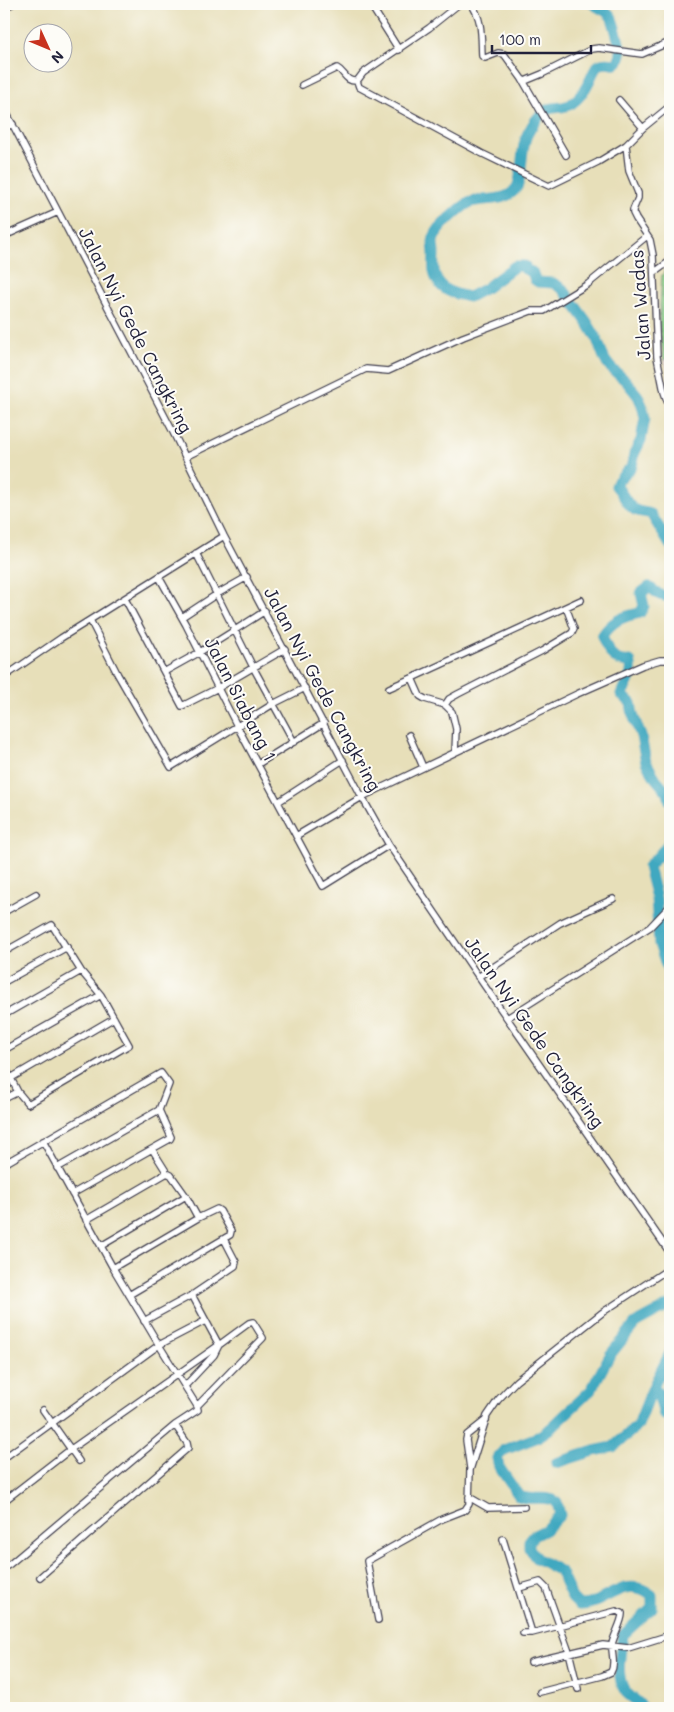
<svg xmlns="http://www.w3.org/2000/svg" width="674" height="1712" viewBox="0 0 674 1712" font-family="Mali,sans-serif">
	<rect width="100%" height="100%" fill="#fdfcf7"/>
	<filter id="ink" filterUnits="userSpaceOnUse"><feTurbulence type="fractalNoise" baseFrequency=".02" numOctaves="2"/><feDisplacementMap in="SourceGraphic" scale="10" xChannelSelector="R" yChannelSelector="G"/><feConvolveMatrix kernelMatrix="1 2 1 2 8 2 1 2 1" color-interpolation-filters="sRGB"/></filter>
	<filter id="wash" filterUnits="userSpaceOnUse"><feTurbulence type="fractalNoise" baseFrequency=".0096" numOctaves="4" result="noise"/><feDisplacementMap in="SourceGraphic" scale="20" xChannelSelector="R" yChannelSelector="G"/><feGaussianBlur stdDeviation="1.12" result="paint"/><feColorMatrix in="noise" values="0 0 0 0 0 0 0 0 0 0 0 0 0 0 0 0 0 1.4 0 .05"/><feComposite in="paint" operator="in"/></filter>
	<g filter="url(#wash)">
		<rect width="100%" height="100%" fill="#e7dfb9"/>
		<!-- industrial -->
		<path fill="#cfbdce" d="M 670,267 L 670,386 L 658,325 L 662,275 Z"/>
		<!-- green -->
		<path fill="#8fd28b" stroke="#587a63" d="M 670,267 L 670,281 L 666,285 L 664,295 L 666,310 L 670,320 L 670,357 L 664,360 L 659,325 L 662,275 Z"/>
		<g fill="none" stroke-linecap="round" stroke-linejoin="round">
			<!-- river -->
			<path stroke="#40a8c0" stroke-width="11" d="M 593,4 C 598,8 606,10 610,15 C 613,18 621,49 621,54 C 620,59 618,62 615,64 C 597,61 596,66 590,80 C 586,88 579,99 571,104 C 565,108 556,107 549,109 C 540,112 531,127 527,135 C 520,150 523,176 517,187 C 508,202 486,198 471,202 C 463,205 457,212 450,218 C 443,224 434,232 433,242 C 433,246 434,250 434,254 C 434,263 432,271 437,280 C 443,292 456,294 469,297 L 486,288 L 515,266 L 525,266 L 525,269 L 532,272 L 535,280 L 538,282 L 553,283 L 563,289 L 587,322 L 596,337 L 605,360 L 611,368 L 626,381 L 638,396 L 642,405 L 645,418 L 641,440 L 634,454 L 632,466 L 618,481 L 616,486 C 623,493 627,506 635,510 C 639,512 646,512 651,514 L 670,545
				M 670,597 L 660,595 L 649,587 L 641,593 L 644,606 L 640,613 C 623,616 612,621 602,636 C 607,649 613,664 630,661 C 634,672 628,685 621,694 L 631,703 L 633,715 L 641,736 L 646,762 L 656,779 L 668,793 L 670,801
				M 670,840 C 665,851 655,858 648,867 L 656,898 L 659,944 L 670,976
				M 653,1387 L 658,1393 L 664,1415
				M 556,1463 L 594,1451 L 613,1447 L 620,1441 L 638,1425 L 653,1387 L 670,1353
				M 642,1708 C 639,1700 630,1698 625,1691 C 615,1675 621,1652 623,1635 L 652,1608 L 652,1595 C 624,1572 604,1607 579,1605 L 572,1598 L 560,1571 L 536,1558 L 529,1548 L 529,1541 L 533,1536 L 545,1530 L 560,1515 L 557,1502 C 545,1494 531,1502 519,1496 L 499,1467 L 497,1458 L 504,1450 L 538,1437 L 551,1428 L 591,1390 L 610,1355 L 635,1324 L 670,1305"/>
		</g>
	</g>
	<g filter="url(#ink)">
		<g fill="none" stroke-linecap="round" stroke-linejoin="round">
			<defs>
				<path id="street" d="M 370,4 L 399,50
					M 459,4 L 429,28 L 363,73 L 357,81 L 359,87 L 481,153 L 549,186 L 598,162 L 626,145
					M 471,4 C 483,19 481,38 482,56 L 485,58 L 498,53 L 504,54 L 522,79 L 525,81 L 542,74 L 592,49 L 599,48 L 642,54 L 670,42
					M 4,8 L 12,4
					M 522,79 L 566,155
					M 302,85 L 337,68 C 345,72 345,82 357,81
					M 619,100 L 643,128
					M 670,106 L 643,128 L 626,145 L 629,171 L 638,193 L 638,198 L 633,210 L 633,213 L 636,219 L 650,240 L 653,255 L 657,357 L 664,392 L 670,409
					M 4,108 L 172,430 L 224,536 L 362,797 L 389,845 L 484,985 L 670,1253
					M 4,128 L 13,124
					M 4,236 L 58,212
					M 655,272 L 670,261
					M 185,457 L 366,369 L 388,371 L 463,337 L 531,311 L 544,311 L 588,284 L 647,236
					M 196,553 L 253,667 L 294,742
					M 159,577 L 186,625 L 237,726 L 323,886 L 389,845
					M 125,599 L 182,706 L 218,688 L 285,649
					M 182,617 L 217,594 L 247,577
					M 90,620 L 118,675 L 171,767 L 273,704 L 305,688
					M 164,672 L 200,652 L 265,611
					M 4,677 L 61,638 L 224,536
					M 389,688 L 412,678
					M 445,705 L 449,699 L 458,694 L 542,651 L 572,633 L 574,629 L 566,607
					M 409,735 L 423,767
					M 455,752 L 456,729 L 452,712 L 445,705 L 425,699 L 420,696 L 412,678 L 581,600
					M 258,764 L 324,723
					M 278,802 L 343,760
					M 296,836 L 362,797 L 577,694 L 643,665 L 660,660 L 670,660
					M 4,912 L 36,894
					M 4,952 L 52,925 L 81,971 L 101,995 L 129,1045 L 28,1104 L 18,1092 L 4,1099
					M 478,977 L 560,923 L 613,899
					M 4,982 L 67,947
					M 4,1015 L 81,971
					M 507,1018 L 650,927 L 670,906
					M 4,1050 L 101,995
					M 4,1065 L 18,1092
					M 11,1078 L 114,1018
					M 43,1141 L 113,1268 L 198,1218 L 217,1209 L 220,1211 L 231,1231 L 230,1235 L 129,1295
					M 4,1164 L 161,1073 L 169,1084 L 159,1110 L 171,1137 L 170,1139 L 152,1149 L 167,1173 L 171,1175 L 186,1196 L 198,1218
					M 57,1168 L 159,1110
					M 72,1194 L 152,1149
					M 86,1220 L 167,1173
					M 101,1246 L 186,1196
					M 144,1321 L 192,1295 L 235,1266 L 236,1262 L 224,1239
					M 185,1386 L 214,1355 L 219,1345 L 249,1323 L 253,1322 L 263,1338 L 197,1406 L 159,1345 L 205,1321
					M 43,1410 L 79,1461
					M 4,1458 L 159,1345 L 113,1268
					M 470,1468 L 466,1440 L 467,1435 L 486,1420
					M 469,1497 L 488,1508 L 524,1507
					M 4,1501 L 71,1449 L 219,1345 L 192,1295
					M 503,1539 L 532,1633
					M 4,1561 L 7,1566 L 10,1564 L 175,1425 L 198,1410 L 197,1406
					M 40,1577 L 188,1448 L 187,1443 L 175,1425
					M 519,1588 L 540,1582 L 546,1588 L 569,1652 L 578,1689
					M 378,1620 L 367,1561 L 442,1519 L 465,1510 L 469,1504 L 470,1470 L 487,1416 L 498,1400 L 516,1381 L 603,1312 L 670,1268
					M 523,1633 L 532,1633 L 616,1611 L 622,1613 C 623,1620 614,1635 612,1644 C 611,1653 616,1663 611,1672 L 602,1676 L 540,1692
					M 531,1662 L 603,1645 L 628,1648 L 670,1635"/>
			</defs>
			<!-- street casing -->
			<use href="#street" stroke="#403e4e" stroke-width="8"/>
			<!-- street -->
			<use href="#street" stroke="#fff" stroke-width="5.5"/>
		</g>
	</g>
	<g text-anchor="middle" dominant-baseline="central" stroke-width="4" stroke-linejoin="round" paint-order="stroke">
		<!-- street labels -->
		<g font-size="18" fill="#22223b" stroke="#fdfcf7">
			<text transform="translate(640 305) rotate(-94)">Jalan Wadas</text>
			<text transform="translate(136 330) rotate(63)">Jalan Nyi Gede Cangkring</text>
			<text transform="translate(323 689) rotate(62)">Jalan Nyi Gede Cangkring</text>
			<text transform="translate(241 699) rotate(63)">Jalan Siabang 1</text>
			<text transform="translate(535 1032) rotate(55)">Jalan Nyi Gede Cangkring</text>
		</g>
	</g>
	<!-- margin -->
	<rect width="674" height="1712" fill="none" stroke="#fdfcf7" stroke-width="20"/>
	<!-- north arrow -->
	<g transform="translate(48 48) rotate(134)"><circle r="24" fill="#fdfcf7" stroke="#a5a5ac"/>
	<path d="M0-4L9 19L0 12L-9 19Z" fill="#c8321e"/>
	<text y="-8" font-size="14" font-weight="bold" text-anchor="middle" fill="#22223b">N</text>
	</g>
	<!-- scale -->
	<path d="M492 45v8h99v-8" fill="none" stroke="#22223b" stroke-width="2.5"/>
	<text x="499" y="45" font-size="15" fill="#22223b" stroke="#fdfcf7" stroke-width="4" paint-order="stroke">100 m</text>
</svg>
